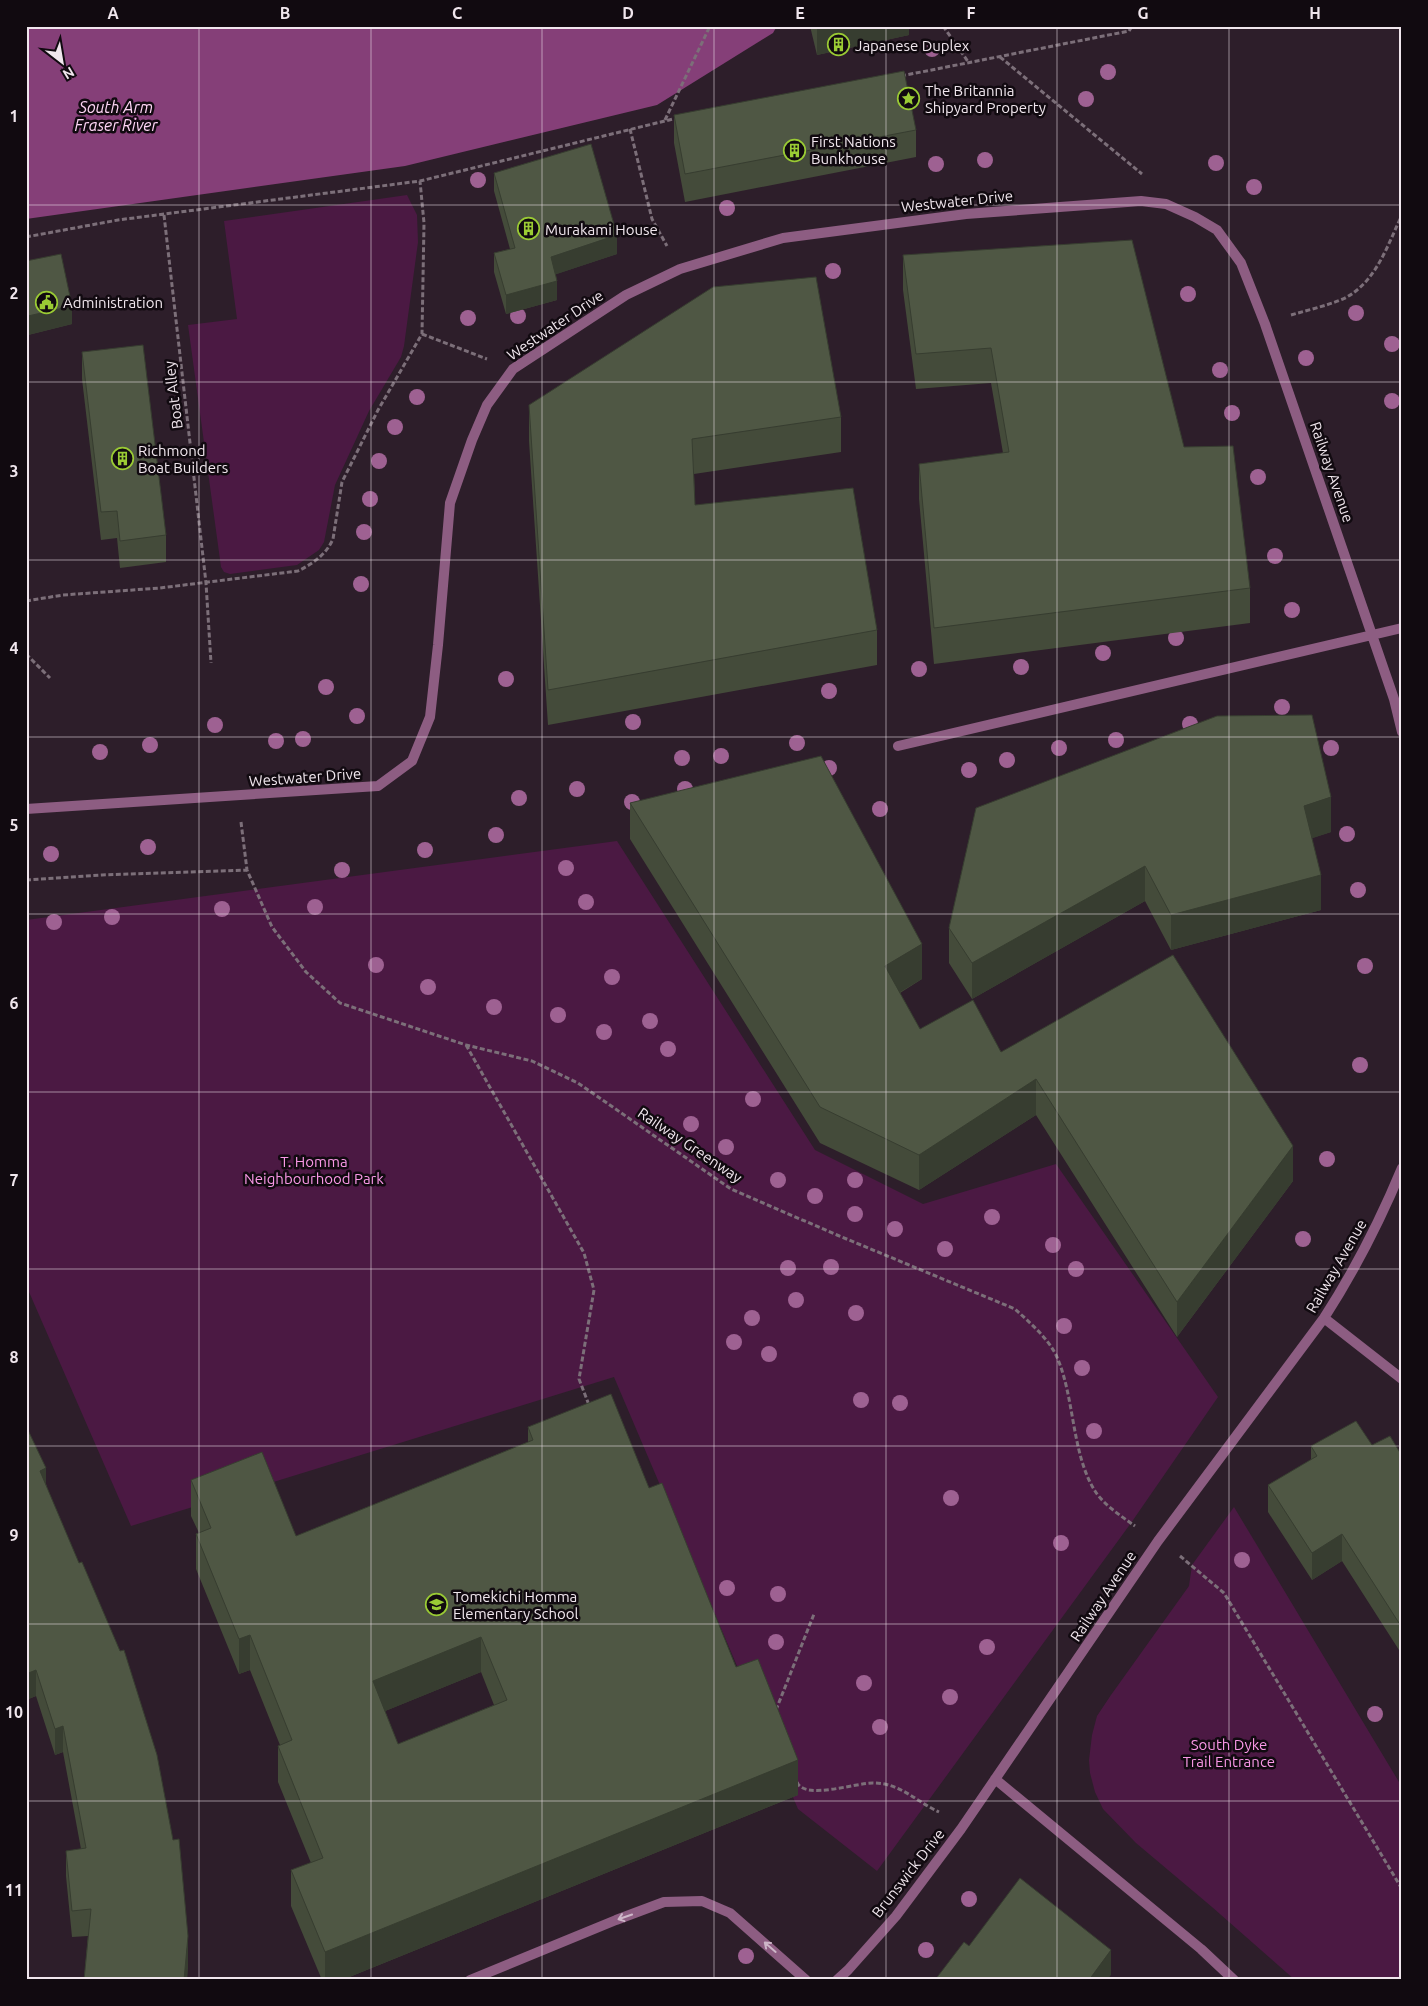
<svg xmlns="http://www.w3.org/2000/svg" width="1428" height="2006" viewBox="0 0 1428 2006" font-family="Ubuntu,sans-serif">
	<rect width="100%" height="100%" fill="#2d1e2a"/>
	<!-- green -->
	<path fill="#4b1943" d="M 407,195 L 417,215 L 418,242 L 404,346 L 401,357 L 369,411 L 335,485 L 324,542 L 319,550 L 297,565 L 230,574 L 224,572 L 221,567 L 188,325 L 237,319 L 224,221 Z
		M 617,841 L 815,1150 L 923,1204 L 1056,1164 L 1218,1397 L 1131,1523 L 877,1871 L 798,1809 L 614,1377 L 131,1526 L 26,1285 L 26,920 Z
		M 1234,1507 L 1402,1787 L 1402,1980 L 1295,1980 L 1212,1907 L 1136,1843 L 1103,1809 L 1095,1792 L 1090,1773 L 1089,1760 L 1092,1735 L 1097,1716 L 1111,1695 L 1189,1586 L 1192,1565 Z"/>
	<!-- water -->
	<path fill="#853f78" d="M 26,26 L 777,26 L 773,33 L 657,105 L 405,166 L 26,219 Z"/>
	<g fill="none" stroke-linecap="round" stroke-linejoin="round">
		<!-- path -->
		<path stroke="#7c6f79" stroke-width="3" stroke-dasharray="5 2.5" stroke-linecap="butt" d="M 943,26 L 969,63
			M 1000,57 L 1142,174
			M 901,76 L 1129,31 L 1132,26
			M 665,120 L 710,26
			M 630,129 L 652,219 L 667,246
			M 164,215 L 206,583 L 211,663
			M 26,237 L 118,220 L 420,181 L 677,118
			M 1291,315 C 1308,310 1326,306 1343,299 C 1376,283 1387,246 1402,215
			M 422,334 L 487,359
			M 26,601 L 63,595 L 160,588 L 298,571 C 312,564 326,555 333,539 L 342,482 L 378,410 L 422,334 L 424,223 L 420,181
			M 26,654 L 50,678
			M 241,822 L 247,870 L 272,927 L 306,972 L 340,1003 L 466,1045 L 532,1061 L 578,1083 L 731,1189 L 837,1235 L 1015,1309 C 1029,1322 1047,1337 1056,1355 C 1075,1396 1071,1453 1095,1491 C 1104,1505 1121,1516 1135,1526
			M 26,880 L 102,875 L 247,870
			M 466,1045 L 584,1253 L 594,1290 L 579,1379 L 589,1405
			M 1180,1556 L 1224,1593 L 1402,1889
			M 776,1710 L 814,1614
			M 797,1782 C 804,1801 858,1782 874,1783 C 900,1783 917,1802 939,1812"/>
		<!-- service -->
		<path stroke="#8d5d82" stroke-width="10" d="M 470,1980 L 616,1920 L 664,1902 L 702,1901 L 730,1913 L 806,1980"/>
		<!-- minor -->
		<path stroke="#8d5d82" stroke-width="10" d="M 898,746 L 1402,628
			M 26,809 L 378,786 L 412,761 L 430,717 L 438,645 L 450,503 L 472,440 L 487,405 L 513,369 L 626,295 L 680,269 L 783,238 L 966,214 L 1141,201 L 1166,204 L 1195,217 L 1217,230 L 1241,263 L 1265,324 L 1394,699 L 1402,732
			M 1324,1318 L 1402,1379
			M 995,1779 L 1201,1949 L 1234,1980
			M 837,1980 L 848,1970 L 896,1916 L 961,1829 L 1158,1541 L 1324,1318 C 1355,1270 1380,1221 1402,1168"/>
	</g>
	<!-- trees -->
	<g fill="#9e6192">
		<circle cx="932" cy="49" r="8"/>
		<circle cx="1108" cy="72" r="8"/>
		<circle cx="1086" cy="99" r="8"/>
		<circle cx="985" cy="160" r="8"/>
		<circle cx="1216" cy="163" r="8"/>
		<circle cx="936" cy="164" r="8"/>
		<circle cx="478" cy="180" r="8"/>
		<circle cx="1254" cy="187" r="8"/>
		<circle cx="727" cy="208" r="8"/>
		<circle cx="833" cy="271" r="8"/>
		<circle cx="1188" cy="294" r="8"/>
		<circle cx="1356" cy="313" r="8"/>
		<circle cx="518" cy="316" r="8"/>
		<circle cx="468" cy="318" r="8"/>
		<circle cx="1392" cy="344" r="8"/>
		<circle cx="1306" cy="358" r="8"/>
		<circle cx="1220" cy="370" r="8"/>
		<circle cx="417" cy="397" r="8"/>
		<circle cx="1392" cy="401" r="8"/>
		<circle cx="1232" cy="413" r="8"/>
		<circle cx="395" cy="427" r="8"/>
		<circle cx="379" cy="461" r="8"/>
		<circle cx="1258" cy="477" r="8"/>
		<circle cx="370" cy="499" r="8"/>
		<circle cx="364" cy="532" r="8"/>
		<circle cx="1275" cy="556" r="8"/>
		<circle cx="361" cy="584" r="8"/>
		<circle cx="1292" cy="610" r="8"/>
		<circle cx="1176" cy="638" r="8"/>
		<circle cx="1103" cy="653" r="8"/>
		<circle cx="1021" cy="667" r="8"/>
		<circle cx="919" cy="669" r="8"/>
		<circle cx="506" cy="679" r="8"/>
		<circle cx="326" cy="687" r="8"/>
		<circle cx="829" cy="691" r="8"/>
		<circle cx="1282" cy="707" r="8"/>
		<circle cx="357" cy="716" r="8"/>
		<circle cx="633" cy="722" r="8"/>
		<circle cx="1190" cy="724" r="8"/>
		<circle cx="215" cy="725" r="8"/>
		<circle cx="303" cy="739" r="8"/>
		<circle cx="1116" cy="740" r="8"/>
		<circle cx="276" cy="741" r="8"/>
		<circle cx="797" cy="743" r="8"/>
		<circle cx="150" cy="745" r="8"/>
		<circle cx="1059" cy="748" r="8"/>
		<circle cx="1331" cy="748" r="8"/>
		<circle cx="100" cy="752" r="8"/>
		<circle cx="721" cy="756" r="8"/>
		<circle cx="682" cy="758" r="8"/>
		<circle cx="1007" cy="760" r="8"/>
		<circle cx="829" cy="768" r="8"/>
		<circle cx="969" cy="770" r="8"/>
		<circle cx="577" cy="789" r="8"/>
		<circle cx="685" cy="789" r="8"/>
		<circle cx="519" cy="798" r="8"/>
		<circle cx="632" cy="802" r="8"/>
		<circle cx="880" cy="809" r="8"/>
		<circle cx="1347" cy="834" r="8"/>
		<circle cx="496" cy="835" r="8"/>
		<circle cx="148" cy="847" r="8"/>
		<circle cx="425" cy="850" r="8"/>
		<circle cx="51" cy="854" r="8"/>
		<circle cx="566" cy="868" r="8"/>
		<circle cx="342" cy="870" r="8"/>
		<circle cx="1358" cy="890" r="8"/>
		<circle cx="586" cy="902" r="8"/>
		<circle cx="315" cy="907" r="8"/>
		<circle cx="222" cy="909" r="8"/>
		<circle cx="112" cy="917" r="8"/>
		<circle cx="54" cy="922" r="8"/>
		<circle cx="376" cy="965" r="8"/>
		<circle cx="1365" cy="966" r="8"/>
		<circle cx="612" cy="977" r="8"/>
		<circle cx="428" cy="987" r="8"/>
		<circle cx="494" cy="1007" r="8"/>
		<circle cx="558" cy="1015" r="8"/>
		<circle cx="650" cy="1021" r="8"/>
		<circle cx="604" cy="1032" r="8"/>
		<circle cx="668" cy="1049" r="8"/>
		<circle cx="1360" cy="1065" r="8"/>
		<circle cx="753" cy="1099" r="8"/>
		<circle cx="691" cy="1124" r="8"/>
		<circle cx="726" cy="1147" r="8"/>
		<circle cx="1327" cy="1159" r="8"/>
		<circle cx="778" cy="1180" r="8"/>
		<circle cx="855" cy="1180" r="8"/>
		<circle cx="815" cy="1196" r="8"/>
		<circle cx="855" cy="1214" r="8"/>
		<circle cx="992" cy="1217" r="8"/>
		<circle cx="895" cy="1229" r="8"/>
		<circle cx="1303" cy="1239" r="8"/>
		<circle cx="1053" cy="1245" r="8"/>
		<circle cx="945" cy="1249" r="8"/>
		<circle cx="831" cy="1267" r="8"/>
		<circle cx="788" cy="1268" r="8"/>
		<circle cx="1076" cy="1269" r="8"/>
		<circle cx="796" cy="1300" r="8"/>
		<circle cx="856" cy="1313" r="8"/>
		<circle cx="752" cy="1318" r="8"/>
		<circle cx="1064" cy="1326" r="8"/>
		<circle cx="734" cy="1342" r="8"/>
		<circle cx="769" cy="1354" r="8"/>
		<circle cx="1082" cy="1368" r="8"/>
		<circle cx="861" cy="1400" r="8"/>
		<circle cx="900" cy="1403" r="8"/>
		<circle cx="1094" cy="1431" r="8"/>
		<circle cx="951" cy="1498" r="8"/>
		<circle cx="1061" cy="1543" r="8"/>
		<circle cx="1242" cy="1560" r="8"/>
		<circle cx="727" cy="1588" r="8"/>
		<circle cx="778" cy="1594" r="8"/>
		<circle cx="776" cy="1642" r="8"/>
		<circle cx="987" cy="1647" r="8"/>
		<circle cx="864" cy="1683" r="8"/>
		<circle cx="950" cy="1697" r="8"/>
		<circle cx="1375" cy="1714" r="8"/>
		<circle cx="880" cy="1727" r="8"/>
		<circle cx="969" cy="1899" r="8"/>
		<circle cx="926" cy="1950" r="8"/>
		<circle cx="746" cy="1956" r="8"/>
	</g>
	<!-- wall -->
	<path fill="#444b3a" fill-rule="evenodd" d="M 810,26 L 909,26 L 909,35 L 817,55 Z
		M 674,115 L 916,130 L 916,157 L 685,202 L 674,143 Z
		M 494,173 L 617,254 L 556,274 L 557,300 L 506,314 L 494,272 L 494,253 L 510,249 L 494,191 Z
		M 903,255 L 1184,447 L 1250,588 L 1250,623 L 934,664 L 919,499 L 919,464 L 1003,453 L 991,383 L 916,389 L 903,290 Z
		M 26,261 L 72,324 L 28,335 L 26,328 Z
		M 82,352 L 166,535 L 166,562 L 120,568 L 117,538 L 101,540 L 82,379 Z
		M 529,405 L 841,417 L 841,452 L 694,474 L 695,505 L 877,630 L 877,665 L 548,725 L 529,441 Z
		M 630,803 L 922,979 L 900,993 L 920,1029 L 1001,1052 L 1293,1181 L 1177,1337 L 1036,1115 L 919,1190 L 820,1143 L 630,839 Z
		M 976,808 L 1331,832 L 1312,838 L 1321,910 L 1171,950 L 1145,901 L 972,999 L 949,963 L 949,928 Z
		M 528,1427 L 649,1488 L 798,1795 L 342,1980 L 322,1980 L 291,1906 L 291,1870 L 311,1863 L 278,1782 L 278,1746 L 280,1745 L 250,1670 L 239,1674 L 196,1569 L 196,1534 L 199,1533 L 191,1516 L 191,1480 L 296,1536 L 528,1442 ZM 481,1672 L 494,1705 L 398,1744 L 385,1711 Z
		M 1372,1445 L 1402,1456 L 1399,1650 L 1342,1561 L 1312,1580 L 1268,1512 L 1268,1485 L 1311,1460 L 1311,1446 Z
		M 46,1484 L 188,1962 L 187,1980 L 84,1980 L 88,1936 L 72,1937 L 66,1876 L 66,1851 L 81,1849 L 63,1752 L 55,1755 L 36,1696 L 26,1700 Z"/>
	<!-- shaded-wall -->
	<path fill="#373d30" d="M 817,26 L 909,26 L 909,35 L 817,55 Z
		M 617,235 L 617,254 L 551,276 L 551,257 Z
		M 557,281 L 557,300 L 506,314 L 506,295 Z
		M 72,306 L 72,324 L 28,335 L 28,316 Z
		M 1331,797 L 1331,832 L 1304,841 L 1304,806 Z
		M 1145,866 L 1145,901 L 972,999 L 972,963 Z
		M 1321,875 L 1321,910 L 1171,950 L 1171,915 Z
		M 922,944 L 922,979 L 885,1001 L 885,966 Z
		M 1036,1079 L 1036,1115 L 919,1190 L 919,1155 Z
		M 1293,1146 L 1293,1181 L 1177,1337 L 1177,1302 Z
		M 46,1468 L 46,1494 L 40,1471 Z
		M 1342,1534 L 1342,1561 L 1312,1580 L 1312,1553 Z
		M 1402,1621 L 1402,1648 L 1399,1650 L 1399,1623 Z
		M 250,1635 L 250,1670 L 239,1674 L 239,1639 Z
		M 481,1637 L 481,1672 L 373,1716 L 373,1681 Z
		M 36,1670 L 36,1696 L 26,1700 L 26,1674 Z
		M 63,1726 L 63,1752 L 55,1755 L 55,1729 Z
		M 798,1760 L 798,1795 L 342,1980 L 325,1980 L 325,1952 Z
		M 188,1936 L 188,1962 L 187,1980 L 184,1980 Z
		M 1111,1950 L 1111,1975 L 1107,1980 L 1089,1980 Z"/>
	<!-- building -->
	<path fill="#4f5744" stroke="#373d30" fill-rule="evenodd" d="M 904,71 L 916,130 L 685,174 L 674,115 Z
		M 591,144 L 617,235 L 551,257 L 557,281 L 506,295 L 494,253 L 515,248 L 494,173 Z
		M 1132,240 L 1184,447 L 1233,446 L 1250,588 L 934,628 L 919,464 L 1009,452 L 991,348 L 916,354 L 903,255 Z
		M 61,254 L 72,306 L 28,316 L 26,309 L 26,261 Z
		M 816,277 L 841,417 L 692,439 L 695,505 L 853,488 L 877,630 L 548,690 L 529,405 L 713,287 Z
		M 143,345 L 166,535 L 120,541 L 117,511 L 101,512 L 82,352 Z
		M 1312,715 L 1331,797 L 1304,806 L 1321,875 L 1171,915 L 1145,866 L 972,963 L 949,928 L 976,808 L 1217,716 Z
		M 821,756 L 922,944 L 885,966 L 920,1029 L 973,1000 L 1001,1052 L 1173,955 L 1293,1146 L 1177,1302 L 1036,1079 L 919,1155 L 820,1107 L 630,803 Z
		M 611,1394 L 649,1488 L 662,1483 L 736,1667 L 758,1659 L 798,1760 L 325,1952 L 291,1870 L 323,1858 L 278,1746 L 292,1740 L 250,1635 L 239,1639 L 196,1534 L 211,1528 L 191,1480 L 262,1452 L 296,1536 L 533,1440 L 528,1427 ZM 481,1637 L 507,1700 L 398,1744 L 373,1681 Z
		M 1356,1421 L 1372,1445 L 1390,1436 L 1402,1456 L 1402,1621 L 1399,1623 L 1342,1534 L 1312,1553 L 1268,1485 L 1317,1456 L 1311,1446 Z
		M 26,1426 L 46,1468 L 40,1471 L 79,1563 L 82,1562 L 120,1651 L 124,1650 L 157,1755 L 173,1840 L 179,1839 L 188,1936 L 184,1980 L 84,1980 L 91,1909 L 72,1911 L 66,1851 L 86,1848 L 63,1726 L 55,1729 L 36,1670 L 26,1674 Z
		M 1020,1878 L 1111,1950 L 1089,1980 L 935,1980 L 964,1942 L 969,1946 Z"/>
	<!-- one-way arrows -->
	<defs><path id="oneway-shaft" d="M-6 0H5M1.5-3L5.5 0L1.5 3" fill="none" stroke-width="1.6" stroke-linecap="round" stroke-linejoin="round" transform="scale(1.25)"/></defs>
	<g stroke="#cdb6c8">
		<use href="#oneway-shaft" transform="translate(625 1917) rotate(161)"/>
		<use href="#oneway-shaft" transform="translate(770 1947) rotate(-139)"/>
	</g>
	<!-- grid -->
	<path fill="none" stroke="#f0e6ed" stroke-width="1" stroke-opacity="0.55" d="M 199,26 L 199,1980M 371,26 L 371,1980M 542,26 L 542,1980M 714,26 L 714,1980M 886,26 L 886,1980M 1057,26 L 1057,1980M 1229,26 L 1229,1980M 26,205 L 1402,205M 26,382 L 1402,382M 26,560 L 1402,560M 26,737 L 1402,737M 26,914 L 1402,914M 26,1092 L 1402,1092M 26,1269 L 1402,1269M 26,1446 L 1402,1446M 26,1624 L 1402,1624M 26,1801 L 1402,1801"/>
	<!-- icons -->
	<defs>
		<symbol id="building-ring" viewBox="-11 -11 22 22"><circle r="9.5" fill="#110a10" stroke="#9acb34" stroke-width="1.5"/><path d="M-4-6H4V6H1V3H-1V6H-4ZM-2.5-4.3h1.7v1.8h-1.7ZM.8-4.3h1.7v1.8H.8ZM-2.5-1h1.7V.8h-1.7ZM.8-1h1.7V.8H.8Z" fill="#9acb34"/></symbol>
		<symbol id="sight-ring" viewBox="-11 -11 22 22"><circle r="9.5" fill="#110a10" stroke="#9acb34" stroke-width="1.5"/><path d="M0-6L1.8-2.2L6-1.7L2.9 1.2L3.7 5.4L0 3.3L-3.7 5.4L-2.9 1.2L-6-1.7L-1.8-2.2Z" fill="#9acb34"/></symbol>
		<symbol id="civic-ring" viewBox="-11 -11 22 22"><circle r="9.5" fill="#110a10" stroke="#9acb34" stroke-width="1.5"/><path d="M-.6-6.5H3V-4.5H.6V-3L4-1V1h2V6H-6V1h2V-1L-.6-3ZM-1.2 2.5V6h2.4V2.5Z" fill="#9acb34"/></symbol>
		<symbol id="school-ring" viewBox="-11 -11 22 22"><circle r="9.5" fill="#110a10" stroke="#9acb34" stroke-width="1.5"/><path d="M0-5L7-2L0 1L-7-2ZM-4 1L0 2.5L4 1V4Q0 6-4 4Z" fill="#9acb34"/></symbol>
	</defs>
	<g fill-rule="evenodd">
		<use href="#building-ring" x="826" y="32" width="25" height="25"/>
		<use href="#sight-ring" x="896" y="86" width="25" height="25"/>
		<use href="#building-ring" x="782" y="138" width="25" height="25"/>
		<use href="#building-ring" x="516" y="216" width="25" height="25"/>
		<use href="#civic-ring" x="34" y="290" width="25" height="25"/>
		<use href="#building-ring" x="110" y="446" width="25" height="25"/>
		<use href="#school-ring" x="424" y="1592" width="25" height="25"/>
	</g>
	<g text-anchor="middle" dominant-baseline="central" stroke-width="5" stroke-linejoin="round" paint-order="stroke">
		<!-- poi labels -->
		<g font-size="15" fill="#f0e6ed" stroke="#110a10" text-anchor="start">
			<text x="855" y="45">Japanese Duplex</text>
			<text x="925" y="90">The Britannia<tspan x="925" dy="17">Shipyard Property</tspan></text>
			<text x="811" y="141">First Nations<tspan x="811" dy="17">Bunkhouse</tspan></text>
			<text x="545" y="229">Murakami House</text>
			<text x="63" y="302">Administration</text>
			<text x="138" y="450">Richmond<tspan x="138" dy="17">Boat Builders</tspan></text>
			<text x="453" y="1596">Tomekichi Homma<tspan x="453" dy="17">Elementary School</tspan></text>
		</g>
		<!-- street labels -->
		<g font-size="15" fill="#f0e6ed" stroke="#110a10">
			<text transform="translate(957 201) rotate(-6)">Westwater Drive</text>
			<text transform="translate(555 325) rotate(-34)">Westwater Drive</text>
			<text transform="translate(173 395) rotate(-97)">Boat Alley</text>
			<text transform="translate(1332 472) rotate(71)">Railway Avenue</text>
			<text transform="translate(305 777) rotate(-4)">Westwater Drive</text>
			<text transform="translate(690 1145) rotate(34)">Railway Greenway</text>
			<text transform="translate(1336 1266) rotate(-60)">Railway Avenue</text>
			<text transform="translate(1103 1596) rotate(-56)">Railway Avenue</text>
			<text transform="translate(908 1873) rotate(-52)">Brunswick Drive</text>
		</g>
		<!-- park labels -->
		<g font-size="15" fill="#fa98e7" stroke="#110a10">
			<text x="314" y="1161">T. Homma<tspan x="314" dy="17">Neighbourhood Park</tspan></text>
			<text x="1229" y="1744">South Dyke<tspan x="1229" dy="17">Trail Entrance</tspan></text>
		</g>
		<!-- water labels -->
		<g font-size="16" font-style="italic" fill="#fed5f5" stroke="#110a10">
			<text x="116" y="107">South Arm<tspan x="116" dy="18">Fraser River</tspan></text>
		</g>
	</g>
	<!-- border -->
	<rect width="1428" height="2006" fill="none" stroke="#110a10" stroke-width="55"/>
	<!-- north arrow -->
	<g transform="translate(62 62) rotate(149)" stroke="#110a10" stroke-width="4" paint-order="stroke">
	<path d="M0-4L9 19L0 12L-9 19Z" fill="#f0e6ed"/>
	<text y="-8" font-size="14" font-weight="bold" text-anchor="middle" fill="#f0e6ed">N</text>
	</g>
	<rect x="28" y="28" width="1372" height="1950" fill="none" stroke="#f0e6ed" stroke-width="2"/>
	<g font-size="16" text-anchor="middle" font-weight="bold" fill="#f0e6ed">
		<text x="113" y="19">A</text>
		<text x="285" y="19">B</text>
		<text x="457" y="19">C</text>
		<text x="628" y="19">D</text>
		<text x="800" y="19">E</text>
		<text x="971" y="19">F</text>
		<text x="1143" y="19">G</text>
		<text x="1315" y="19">H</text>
		<text x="14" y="122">1</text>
		<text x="14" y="299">2</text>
		<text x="14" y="477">3</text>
		<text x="14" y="654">4</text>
		<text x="14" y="831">5</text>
		<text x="14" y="1009">6</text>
		<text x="14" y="1186">7</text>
		<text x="14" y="1363">8</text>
		<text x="14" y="1541">9</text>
		<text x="14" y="1718">10</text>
		<text x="14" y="1896">11</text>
	</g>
</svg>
